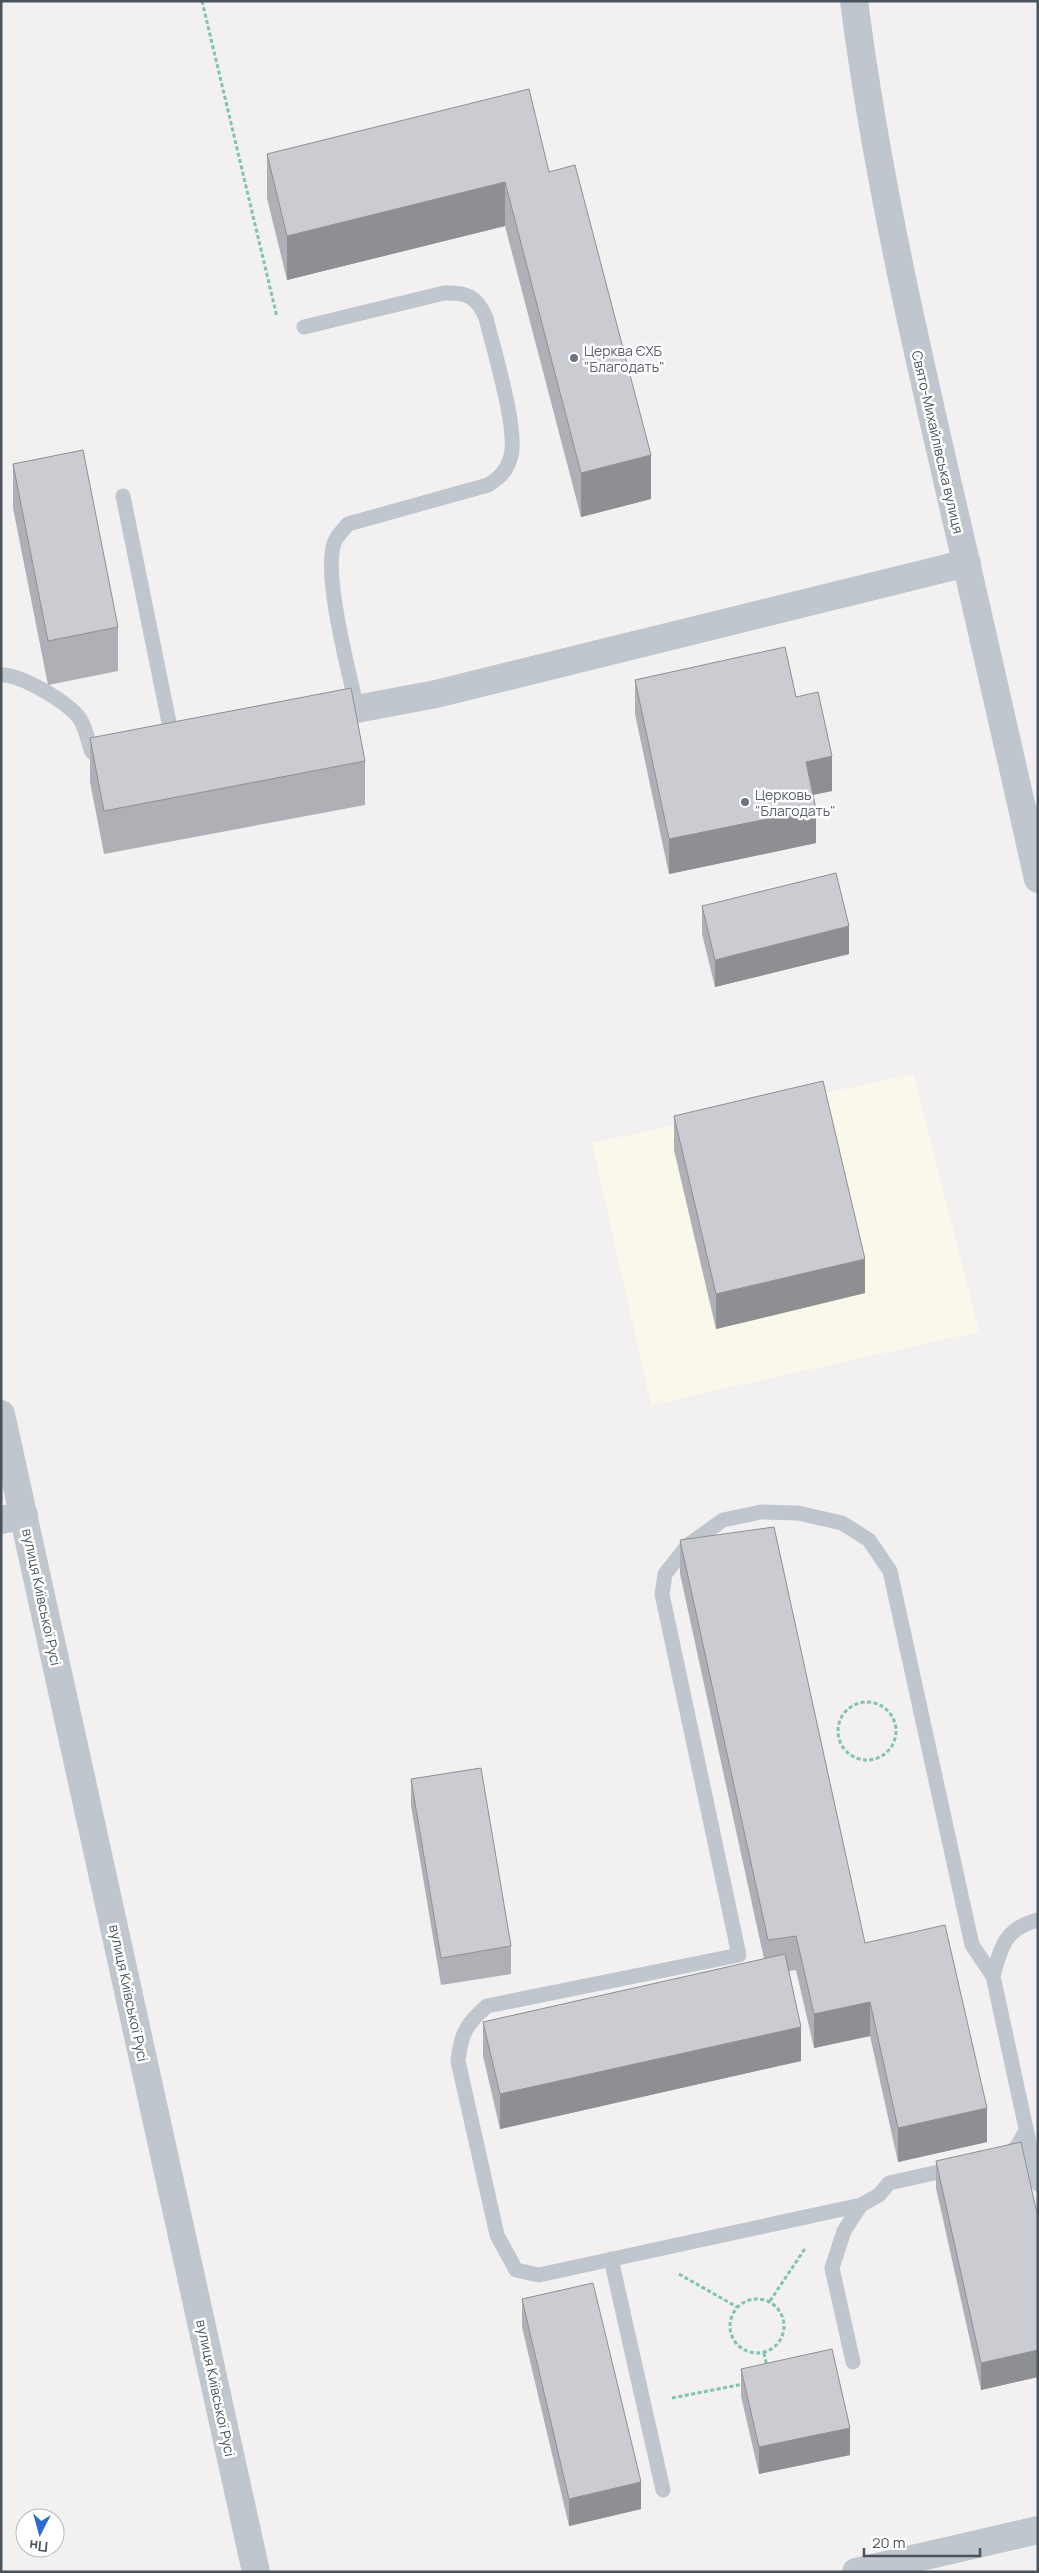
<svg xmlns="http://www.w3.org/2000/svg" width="1039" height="2573" viewBox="0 0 1039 2573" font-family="Manrope,sans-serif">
	<rect width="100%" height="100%" fill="#f2f0f0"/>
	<!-- commercial -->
	<path fill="#faf7eb" d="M 914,1074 L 979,1332 L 651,1405 L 592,1143 Z"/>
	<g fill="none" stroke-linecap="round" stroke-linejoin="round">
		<!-- path -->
		<path stroke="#7fc5a6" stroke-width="3" stroke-dasharray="4 2.5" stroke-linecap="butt" d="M 202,1 L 277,317
			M838 1731a29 29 0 1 1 58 0a29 29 0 1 1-58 0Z
			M 679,2274 L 737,2307
			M730 2326a27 27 0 1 1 54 0a27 27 0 1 1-54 0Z
			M 770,2301 L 806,2247
			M 764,2353 L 767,2367
			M 672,2398 L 744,2384"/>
		<!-- service -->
		<path stroke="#c0c6cd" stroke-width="15" d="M 304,327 L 444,293 C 468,292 477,297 486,318 C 493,348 520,434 510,459 C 506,472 499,478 488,485 L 348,524 C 344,529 339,534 336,539 C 320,566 350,675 357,709
			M 123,496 L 173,742
			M 1,675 C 21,674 69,703 80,719 C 86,728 88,742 92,752 L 104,757
			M 1038,1920 C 1005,1928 1001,1947 993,1976 L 1038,2184
			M 1006,2157 L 1017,2146 L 1026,2131
			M 957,2168 L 889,2183 L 879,2195 L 861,2205 L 539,2275 L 516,2270 L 497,2235 L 458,2061 C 461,2034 466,2024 487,2006 L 739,1955 L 662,1594 L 665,1574 L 688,1545 L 723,1520 L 761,1512 L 798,1513 L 842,1523 L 869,1540 L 890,1571 L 972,1945 L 993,1976
			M 611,2259 L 663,2490
			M 853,2362 L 832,2268 L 844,2231 L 861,2205"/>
		<!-- minor -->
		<path stroke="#c0c6cd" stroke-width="28" d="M 854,1 C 878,187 921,368 963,549 C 989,659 1013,769 1038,879
			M 319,716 L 436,694 L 967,563
			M 1,1414 L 256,2572
			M 1,1520 L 24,1515
			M 856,2572 L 1038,2530"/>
	</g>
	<!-- wall -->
	<path fill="#afafb5" d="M 267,154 L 549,172 L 651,499 L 581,517 L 505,226 L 287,280 L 267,198 Z
		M 13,464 L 118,627 L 118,671 L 48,685 L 13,508 Z
		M 635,680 L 796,697 L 832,791 L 813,795 L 816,843 L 669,874 L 635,714 Z
		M 90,738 L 365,761 L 365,805 L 104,854 L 90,782 Z
		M 702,906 L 849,954 L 715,987 L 702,934 Z
		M 674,1116 L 865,1293 L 716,1329 L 674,1150 Z
		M 680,1540 L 865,1943 L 987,2142 L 898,2162 L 870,2036 L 814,2048 L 796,1970 L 789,1971 L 801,2061 L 500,2129 L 483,2056 L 483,2022 L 764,1959 L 680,1574 Z
		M 411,1779 L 511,1946 L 511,1974 L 441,1985 L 411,1806 Z
		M 936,2161 L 1038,2218 L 1038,2377 L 981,2390 L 936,2188 Z
		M 522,2299 L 641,2509 L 569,2526 L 522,2327 Z
		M 741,2369 L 850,2455 L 759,2474 L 741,2396 Z"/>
	<!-- shaded-wall -->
	<path fill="#8e8f93" d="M 505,182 L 505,226 L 287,280 L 287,236 Z
		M 651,455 L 651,499 L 581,517 L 581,473 Z
		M 832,756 L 832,791 L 806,796 L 806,762 Z
		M 816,809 L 816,843 L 669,874 L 669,839 Z
		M 849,926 L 849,954 L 715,987 L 715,960 Z
		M 865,1259 L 865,1293 L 716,1329 L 716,1294 Z
		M 870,2002 L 870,2036 L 814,2048 L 814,2014 Z
		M 801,2027 L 801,2061 L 500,2129 L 500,2094 Z
		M 987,2108 L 987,2142 L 898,2162 L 898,2128 Z
		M 1038,2350 L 1038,2377 L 981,2390 L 981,2363 Z
		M 850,2428 L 850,2455 L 759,2474 L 759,2447 Z
		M 641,2482 L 641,2509 L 569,2526 L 569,2499 Z"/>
	<!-- building -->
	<path fill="#cbccd2" stroke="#8e8f93" d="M 529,89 L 549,172 L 575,165 L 651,455 L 581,473 L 505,182 L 287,236 L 267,154 Z
		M 83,450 L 118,627 L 48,641 L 13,464 Z
		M 785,647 L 796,697 L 818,692 L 832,756 L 806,762 L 816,809 L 669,839 L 635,680 Z
		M 351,688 L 365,761 L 104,811 L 90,738 Z
		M 836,873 L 849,926 L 715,960 L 702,906 Z
		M 823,1081 L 865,1259 L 716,1294 L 674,1116 Z
		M 774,1527 L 865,1943 L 945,1925 L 987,2108 L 898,2128 L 870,2002 L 814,2014 L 796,1936 L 768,1940 L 680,1540 Z
		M 481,1768 L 511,1946 L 441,1958 L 411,1779 Z
		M 785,1954 L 801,2027 L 500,2094 L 483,2022 Z
		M 1021,2142 L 1038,2218 L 1038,2350 L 981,2363 L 936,2161 Z
		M 593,2283 L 641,2482 L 569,2499 L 522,2299 Z
		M 832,2349 L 850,2428 L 759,2447 L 741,2369 Z"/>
	<!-- markers -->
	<g fill="#6b7280" stroke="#fff" stroke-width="2">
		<circle cx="574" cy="358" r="5"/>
		<circle cx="745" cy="802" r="5"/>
	</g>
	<g text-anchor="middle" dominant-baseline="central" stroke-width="5" stroke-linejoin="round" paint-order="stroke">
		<!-- worship labels -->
		<g font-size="14" fill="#5b616d" stroke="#fff" text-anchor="start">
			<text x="584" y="350">Церква ЄХБ<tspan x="584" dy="16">"Благодать"</tspan></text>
			<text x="755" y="794">Церковь<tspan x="755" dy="16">"Благодать"</tspan></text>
		</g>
		<!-- street labels -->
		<g font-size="14" fill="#4a525b" stroke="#fff">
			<text transform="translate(938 442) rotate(77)">Свято-Михайлівська вулиця</text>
			<text transform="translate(42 1597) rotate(78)">вулиця Київської Русі</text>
			<text transform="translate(129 1993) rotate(78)">вулиця Київської Русі</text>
			<text transform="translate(216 2388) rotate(78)">вулиця Київської Русі</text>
		</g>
	</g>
	<!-- border -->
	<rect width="1039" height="2573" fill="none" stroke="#4a525b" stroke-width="5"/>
	<!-- north arrow -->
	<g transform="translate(40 2533) rotate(186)"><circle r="24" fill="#ffffff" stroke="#b7babd"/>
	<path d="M0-4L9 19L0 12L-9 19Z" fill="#2d6ace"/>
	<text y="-8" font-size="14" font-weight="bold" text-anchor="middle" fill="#4a525b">Пн</text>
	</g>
	<!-- scale -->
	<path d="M864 2548v8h116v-8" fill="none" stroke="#4a525b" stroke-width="2.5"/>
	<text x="872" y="2548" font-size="15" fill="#4a525b" stroke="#ffffff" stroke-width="4" paint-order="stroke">20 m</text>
</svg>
